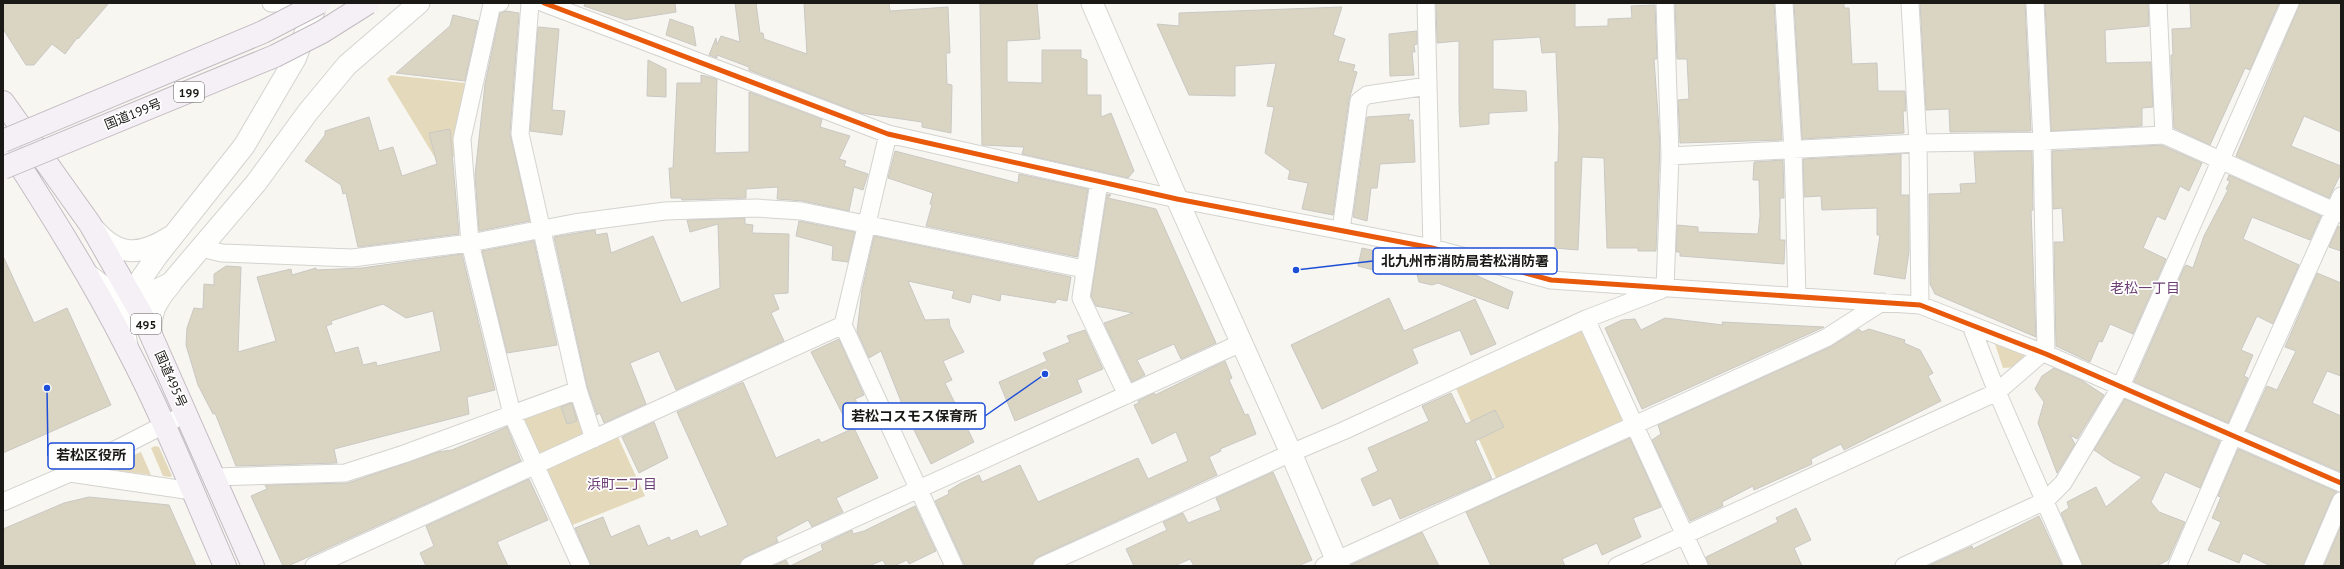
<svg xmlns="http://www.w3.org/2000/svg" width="2344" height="569" viewBox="0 0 2344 569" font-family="'PT Sans','Noto Sans JP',sans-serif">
	<rect width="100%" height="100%" fill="#f7f6f1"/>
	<!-- green -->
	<path fill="#e4dabb" d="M 391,75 L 465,83 L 456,156 L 437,161 L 387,79 Z
		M 1582,330 L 1625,422 L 1497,480 L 1455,386 Z
		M 1994,341 L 2024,355 L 2024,363 L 2017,367 L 2003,368 Z
		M 573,400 L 584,435 L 538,456 L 522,417 Z
		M 618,437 L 645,496 L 570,526 L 545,470 Z
		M 155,446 L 159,447 L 172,476 L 170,477 L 163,476 L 151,448 Z
		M 141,452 L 151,475 L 119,471 L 115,466 L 117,462 Z"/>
	<!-- building -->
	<path fill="#dad4c2" stroke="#c9c8c4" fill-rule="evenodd" d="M 3,3 L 109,3 L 78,39 L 77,38 L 65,54 L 52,44 L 34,65 L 26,65 L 3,29 Z
		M 585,3 L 675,3 L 676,12 L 626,20 L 584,6 Z
		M 735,3 L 756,3 L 760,33 L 763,33 L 764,39 L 807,54 L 804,3 L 889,3 L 890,11 L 948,7 L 950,53 L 946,53 L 947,84 L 952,85 L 951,133 L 922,127 L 922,122 L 860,113 L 749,70 L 749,67 L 717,55 L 717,58 L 709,55 L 716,38 L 717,45 L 721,36 L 740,42 Z
		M 1037,3 L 1040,39 L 1007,41 L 1007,82 L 1042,83 L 1042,50 L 1081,50 L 1081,58 L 1087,60 L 1087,95 L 1101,95 L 1101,117 L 1111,113 L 1134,171 L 1128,178 L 1022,154 L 1024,147 L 982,145 L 980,4 Z
		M 1436,3 L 1575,3 L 1575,27 L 1608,26 L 1608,19 L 1632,18 L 1631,6 L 1655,5 L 1657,59 L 1654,59 L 1660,144 L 1656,251 L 1638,251 L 1638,248 L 1607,248 L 1604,158 L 1582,157 L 1578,250 L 1555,248 L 1555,162 L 1558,162 L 1559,127 L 1556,52 L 1542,53 L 1540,37 L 1493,40 L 1493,89 L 1526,91 L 1527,111 L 1489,113 L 1489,124 L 1460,127 L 1459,108 L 1461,108 L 1459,107 L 1459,41 L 1437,43 Z
		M 1675,3 L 1774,3 L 1782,140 L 1680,143 L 1678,100 L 1689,99 L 1687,59 L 1677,59 Z
		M 1794,3 L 1844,3 L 1844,8 L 1849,8 L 1852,64 L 1877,63 L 1878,91 L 1905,91 L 1906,111 L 1903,111 L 1904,133 L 1802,139 Z
		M 1920,3 L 2025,3 L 2031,131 L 1950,132 L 1949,109 L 1926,110 Z
		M 2045,3 L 2148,3 L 2149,26 L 2105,30 L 2106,63 L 2151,62 L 2153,107 L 2142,108 L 2142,126 L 2051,131 Z
		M 2190,3 L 2279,3 L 2250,70 L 2245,68 L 2210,145 L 2174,128 L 2171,62 L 2171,55 L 2173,55 L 2172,29 L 2191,28 Z
		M 2300,3 L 2341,3 L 2341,132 L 2304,116 L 2291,146 L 2341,166 L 2341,173 L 2329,198 L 2236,156 Z
		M 1342,7 L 1333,35 L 1345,39 L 1338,61 L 1355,65 L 1353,71 L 1357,72 L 1349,100 L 1333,215 L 1302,209 L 1308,183 L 1288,179 L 1290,171 L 1265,153 L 1274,107 L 1267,106 L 1276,63 L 1235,66 L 1235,96 L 1189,95 L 1157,24 L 1179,26 L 1179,13 Z
		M 506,11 L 519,13 L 510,133 L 530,221 L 479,231 L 475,175 L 485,84 L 500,13 Z
		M 453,15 L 478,21 L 465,81 L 396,73 L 450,26 Z
		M 670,19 L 693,27 L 696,46 L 666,35 Z
		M 538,27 L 559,29 L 552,110 L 565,111 L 562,135 L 530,131 Z
		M 1417,31 L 1417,44 L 1414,45 L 1415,52 L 1412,52 L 1414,75 L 1390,76 L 1389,34 Z
		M 648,60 L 666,69 L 666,97 L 647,96 Z
		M 701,75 L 717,79 L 715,153 L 749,152 L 749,92 L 822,119 L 820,127 L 850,136 L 839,159 L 846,161 L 844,166 L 868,174 L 863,190 L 854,187 L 849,211 L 803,201 L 777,199 L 778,187 L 746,189 L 746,198 L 682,200 L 681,198 L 671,198 L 669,168 L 673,168 L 677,83 L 701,83 Z
		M 1410,114 L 1408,120 L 1413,120 L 1415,162 L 1380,164 L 1377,188 L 1371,188 L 1367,221 L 1353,217 L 1367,117 Z
		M 369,117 L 379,151 L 393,147 L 402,176 L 437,164 L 429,133 L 450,129 L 459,234 L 358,247 L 346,193 L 343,194 L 341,185 L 305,161 L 325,135 L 325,131 Z
		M 2161,145 L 2202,163 L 2189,191 L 2180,186 L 2165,220 L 2157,216 L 2143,248 L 2166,259 L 2133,334 L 2110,324 L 2102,342 L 2099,341 L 2090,362 L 2056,346 L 2054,242 L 2064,242 L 2062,208 L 2053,209 L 2052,151 Z
		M 895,151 L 1018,183 L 1019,174 L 1088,189 L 1077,257 L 926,226 L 932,205 L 930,204 L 933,193 L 888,178 Z
		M 2032,151 L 2033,210 L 2031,211 L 2036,337 L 1935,294 L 1930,284 L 1929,194 L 1961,193 L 1960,184 L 1976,183 L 1974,152 Z
		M 1901,154 L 1901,195 L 1909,195 L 1909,252 L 1905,279 L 1874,274 L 1880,235 L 1877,235 L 1877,208 L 1822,210 L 1821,196 L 1804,197 L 1803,159 Z
		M 1783,160 L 1784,198 L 1780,198 L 1780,240 L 1785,240 L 1784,264 L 1680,256 L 1680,252 L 1676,252 L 1677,225 L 1698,227 L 1698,232 L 1758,234 L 1760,216 L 1759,180 L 1753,180 L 1754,162 Z
		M 2229,175 L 2321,216 L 2310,240 L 2252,217 L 2243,239 L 2299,265 L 2273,324 L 2257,316 L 2241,350 L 2253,355 L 2244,376 L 2248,378 L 2228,423 L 2134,382 L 2184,268 L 2186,265 L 2193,268 L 2204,236 L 2228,190 L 2226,189 L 2230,181 L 2227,180 Z
		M 1107,194 L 1111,195 L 1108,198 L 1156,209 L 1216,343 L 1181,359 L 1174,344 L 1137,360 L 1145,375 L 1132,382 L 1104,323 L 1133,313 L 1096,306 L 1091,296 Z
		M 745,218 L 745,224 L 753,225 L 752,233 L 789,234 L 788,293 L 773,294 L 779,309 L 771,313 L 784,341 L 676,390 L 659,351 L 630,363 L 646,404 L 604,423 L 600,413 L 597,415 L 587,386 L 554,237 L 595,230 L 596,235 L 607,233 L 611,253 L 653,236 L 681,303 L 720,288 L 718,224 L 690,232 L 687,220 Z
		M 799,221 L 855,232 L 848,262 L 832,260 L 833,246 L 796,236 Z
		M 2338,226 L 2341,227 L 2341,251 L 2329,247 Z
		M 874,236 L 1071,277 L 1067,301 L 1057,299 L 1055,303 L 1001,294 L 1000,301 L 972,294 L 970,303 L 952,298 L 954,291 L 908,281 L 925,320 L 949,319 L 950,326 L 964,352 L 943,361 L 952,380 L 945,383 L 974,442 L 931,464 L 906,414 L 881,351 L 869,358 L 857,331 L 862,290 Z
		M 534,241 L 557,345 L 507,353 L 482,251 Z
		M 1362,248 L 1389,254 L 1385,273 L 1358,266 Z
		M 462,254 L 495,390 L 467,397 L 469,414 L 334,449 L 337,463 L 236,466 L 215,413 L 213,414 L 198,385 L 186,345 L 187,328 L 194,308 L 203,309 L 204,284 L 214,285 L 214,274 L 226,266 L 241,267 L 238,352 L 276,341 L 257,277 L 291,269 L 292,275 L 316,268 L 316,270 L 362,268 ZM 383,304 L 406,318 L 433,311 L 441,351 L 377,366 L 376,362 L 363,365 L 358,347 L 335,353 L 326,326 L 332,324 L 331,321 Z
		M 3,256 L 34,323 L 67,308 L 111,405 L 3,453 Z
		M 1412,256 L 1446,263 L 1446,265 L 1469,272 L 1513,292 L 1508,309 L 1438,283 L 1432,285 L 1419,282 Z
		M 2317,273 L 2341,283 L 2341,376 L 2327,371 L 2312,403 L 2341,416 L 2341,472 L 2246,431 L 2267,386 L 2277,390 L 2296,351 L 2285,347 Z
		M 1389,298 L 1404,331 L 1475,299 L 1496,344 L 1471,355 L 1460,330 L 1412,349 L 1418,363 L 1322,409 L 1291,345 Z
		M 1665,318 L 1723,325 L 1722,322 L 1824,327 L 1642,409 L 1605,328 L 1622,320 L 1635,319 L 1641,330 Z
		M 1859,329 L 1862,332 L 1869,329 L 1905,340 L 1904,343 L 1920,350 L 1933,373 L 1928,376 L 1941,401 L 1844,450 L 1841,444 L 1811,459 L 1812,464 L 1754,490 L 1753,486 L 1722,502 L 1723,506 L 1690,521 L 1652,440 L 1661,434 L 1658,425 L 1830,347 Z
		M 1085,330 L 1103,369 L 1077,380 L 1082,392 L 1015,421 L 999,382 L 1047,361 L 1043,353 L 1070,342 L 1067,336 Z
		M 839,339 L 864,395 L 855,399 L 862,413 L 846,421 L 811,352 Z
		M 1225,361 L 1232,378 L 1229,380 L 1245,415 L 1248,414 L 1256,434 L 1220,449 L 1221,451 L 1209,457 L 1217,475 L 1038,557 L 1032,566 L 965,566 L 935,501 L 949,494 L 948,491 L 961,483 L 979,475 L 982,482 L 1020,465 L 1038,502 L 1138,458 L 1148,479 L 1188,461 L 1176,432 L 1152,444 L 1134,405 L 1139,403 L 1138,401 L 1154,393 L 1155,395 Z
		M 2054,368 L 2081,380 L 2104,395 L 2077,439 L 2070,435 L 2075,444 L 2057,473 L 2038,423 L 2044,402 L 2035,389 L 2042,376 Z
		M 743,382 L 776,458 L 819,439 L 821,443 L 854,428 L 878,478 L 836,498 L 843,512 L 812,527 L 808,520 L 776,537 L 778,542 L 745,557 L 739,566 L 591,566 L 575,528 L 603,517 L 611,537 L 639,525 L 648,546 L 669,537 L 671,541 L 697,530 L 700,537 L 728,525 L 677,412 Z
		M 1451,393 L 1466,424 L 1495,410 L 1504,427 L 1475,441 L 1492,479 L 1400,519 L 1391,498 L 1373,506 L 1361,479 L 1378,471 L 1368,448 L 1429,421 L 1422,406 Z
		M 2125,399 L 2220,441 L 2200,488 L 2165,472 L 2151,502 L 2159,512 L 2185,522 L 2168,560 L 2157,566 L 2083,566 L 2061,513 L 2069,508 L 2067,502 L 2096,487 L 2106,507 L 2142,477 L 2113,463 L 2094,450 Z
		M 572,403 L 577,421 L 567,424 L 561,407 Z
		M 654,422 L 668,458 L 639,473 L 622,437 Z
		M 507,427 L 521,461 L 288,566 L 283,566 L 251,496 L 267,489 L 265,485 L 348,483 L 438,452 L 452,450 Z
		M 1630,438 L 1661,507 L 1633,518 L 1641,537 L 1602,555 L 1597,543 L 1562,559 L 1565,566 L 1491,566 L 1466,512 Z
		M 2238,449 L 2337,492 L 2332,497 L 2303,566 L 2271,566 L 2243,553 L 2239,563 L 2208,550 L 2221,522 L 2212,518 L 2221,497 L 2218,496 Z
		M 1273,472 L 1312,560 L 1298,566 L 1194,566 L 1190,559 L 1174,566 L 1134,566 L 1126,549 L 1167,530 L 1163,522 L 1183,513 L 1188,523 L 1221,510 L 1216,498 Z
		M 529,479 L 548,520 L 497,542 L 508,566 L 426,566 L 420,553 L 434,546 L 426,526 Z
		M 89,497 L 169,505 L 196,566 L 3,566 L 3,529 L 64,503 Z
		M 915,506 L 936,551 L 909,564 L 907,560 L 894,566 L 886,566 L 883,560 L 869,566 L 790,566 L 823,550 L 821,545 L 852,530 L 853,534 L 864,531 Z
		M 1796,508 L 1811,540 L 1794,548 L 1802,566 L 1709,566 L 1706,557 L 1778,522 L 1776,518 Z
		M 2039,516 L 2062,566 L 1928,566 L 1972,546 L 1973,549 Z
		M 2341,526 L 2341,566 L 2324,566 Z
		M 1422,532 L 1439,566 L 1351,566 L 1351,565 Z
		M 786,560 L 789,566 L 773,566 Z"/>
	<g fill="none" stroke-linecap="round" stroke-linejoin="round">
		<defs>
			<path id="minor" d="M 271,3 L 282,3
				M 500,3 L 492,4 L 462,139 L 470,243 L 512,414 L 581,566
				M 530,3 L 520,134 L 578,390 L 594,439
				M 544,3 L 888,134 L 1177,199 L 1432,248 L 1551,280 L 1920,305 L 2046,354 L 2341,483
				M 1426,3 L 1432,248
				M 1665,3 L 1670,156 L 1665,288
				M 1784,3 L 1793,150 L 1797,297
				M 1910,3 L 1918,143 L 1920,305
				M 2035,3 L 2042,141 L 2046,354
				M 2158,3 L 2164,135
				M 888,134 L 843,325 L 954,566
				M 1670,156 L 1918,143 L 2042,141 L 2164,135 L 2341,214
				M 1099,182 L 1081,298 L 1127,395
				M 1341,230 L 1359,101 L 1367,95 L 1428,86
				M 201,248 L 222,253 L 352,258 L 470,243 L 574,223 L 665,211 L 756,208 L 801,211 L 1084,269
				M 1586,319 L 1699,566
				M 1971,326 L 1997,392 L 2073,566
				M 70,473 L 192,491
				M 215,477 L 345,473 L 404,454 L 578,390
				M 3,502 L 70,473 L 187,413
				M 314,566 L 843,325
				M 749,566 L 1241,343
				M 1042,566 L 1291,453 L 1343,431 L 1586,319 L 1661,290
				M 1324,566 L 1826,338 L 1882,302
				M 1617,566 L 1997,392 L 2042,353
				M 1904,566 L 2045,501 L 2063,483 L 2121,386 L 2290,3
				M 2177,566 L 2233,436 L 2341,196
				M 2313,566 L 2341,501"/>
			<path id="tertiary" d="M 1092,3 L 1177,199 L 1291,453 L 1339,566
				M 94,229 C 118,257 140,256 170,237
				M 88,275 L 104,287 L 117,293 L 130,295 L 146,295 L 171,283 L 256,183 L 308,112 L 347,65 L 419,3
				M 152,338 C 148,315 156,301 171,284
				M 127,346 L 124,329 L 124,312 L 130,295 L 157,256 L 244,146 L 295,59 L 317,3"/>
			<path id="trunk" d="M 3,102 L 90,224 L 143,317 L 253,566
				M 3,139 C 47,208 90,275 127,348 C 164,418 193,493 225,566"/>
		</defs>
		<!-- minor casing -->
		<use href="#minor" stroke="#d4d3cf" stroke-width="19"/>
		<!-- tertiary casing -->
		<use href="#tertiary" stroke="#d4d3cf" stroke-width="23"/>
		<!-- trunk casing -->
		<use href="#trunk" stroke="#c3bbc2" stroke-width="24"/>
		<!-- minor -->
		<use href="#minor" stroke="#fefefd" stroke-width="17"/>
		<!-- tertiary -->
		<use href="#tertiary" stroke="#fefefd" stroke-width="21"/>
		<!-- trunk -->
		<use href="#trunk" stroke="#f5eff6" stroke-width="22"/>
		<defs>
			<path id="trunk-bridge" d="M 3,141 L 263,32 L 319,3
				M 3,168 L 275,56 L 322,32 L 368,3"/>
		</defs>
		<!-- trunk-bridge casing -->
		<use href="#trunk-bridge" stroke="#c3bbc2" stroke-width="24" stroke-linecap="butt"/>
		<!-- trunk-bridge -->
		<use href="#trunk-bridge" stroke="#f5eff6" stroke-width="22"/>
		<defs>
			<path id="cycleway" d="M 544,3 L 888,134 L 1177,199 L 1432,248 L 1551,280 L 1920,305 L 2046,354 L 2341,483"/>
		</defs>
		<!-- cycleway casing -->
		<use href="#cycleway" stroke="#fff" stroke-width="8"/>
		<!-- cycleway -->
		<use href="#cycleway" stroke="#e8590c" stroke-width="5"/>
	</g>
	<g text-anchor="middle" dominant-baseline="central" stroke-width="3.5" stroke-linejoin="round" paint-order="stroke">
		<!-- shield labels -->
		<g fill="#fff" stroke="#5f5e5c" stroke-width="1">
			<rect x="174" y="82" width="30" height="20" rx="3"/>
			<rect x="131" y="314" width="30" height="20" rx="3"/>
		</g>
		<g font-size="12" font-weight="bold" fill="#1a1916">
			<text x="189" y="92">199</text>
			<text x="146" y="324">495</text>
		</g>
		<!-- street labels -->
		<g font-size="13" fill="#1a1916" stroke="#fff">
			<text transform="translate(133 114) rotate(-22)">国道199号</text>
			<text transform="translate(171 379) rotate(66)">国道495号</text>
		</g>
		<!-- neighbourhood labels -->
		<g font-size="14" fill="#6d4075" stroke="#fff">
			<text x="2145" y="288">老松一丁目</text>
			<text x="622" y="484">浜町二丁目</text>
		</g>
	</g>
	<!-- callouts -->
	<path fill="none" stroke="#1d4ed8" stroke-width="1.5" d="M1296 270L1373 261M1045 374L985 416M47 388L48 456"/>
	<g fill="#1d4ed8" stroke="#fff" stroke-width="1.5">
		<circle cx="1296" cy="270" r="4"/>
		<circle cx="1045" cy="374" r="4"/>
		<circle cx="47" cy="388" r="4"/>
	</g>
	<g fill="#fff" stroke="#1d4ed8" stroke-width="1.5">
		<rect x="1373" y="248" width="184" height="26" rx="4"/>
		<rect x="843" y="403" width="142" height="26" rx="4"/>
		<rect x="48" y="443" width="86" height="26" rx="4"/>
	</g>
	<g font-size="14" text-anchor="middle" font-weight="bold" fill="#1a1916">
		<text x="1465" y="266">北九州市消防局若松消防署</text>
		<text x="914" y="421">若松コスモス保育所</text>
		<text x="91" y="460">若松区役所</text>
	</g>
	<!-- border -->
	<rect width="2344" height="569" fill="none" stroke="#1a1916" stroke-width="8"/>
</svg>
